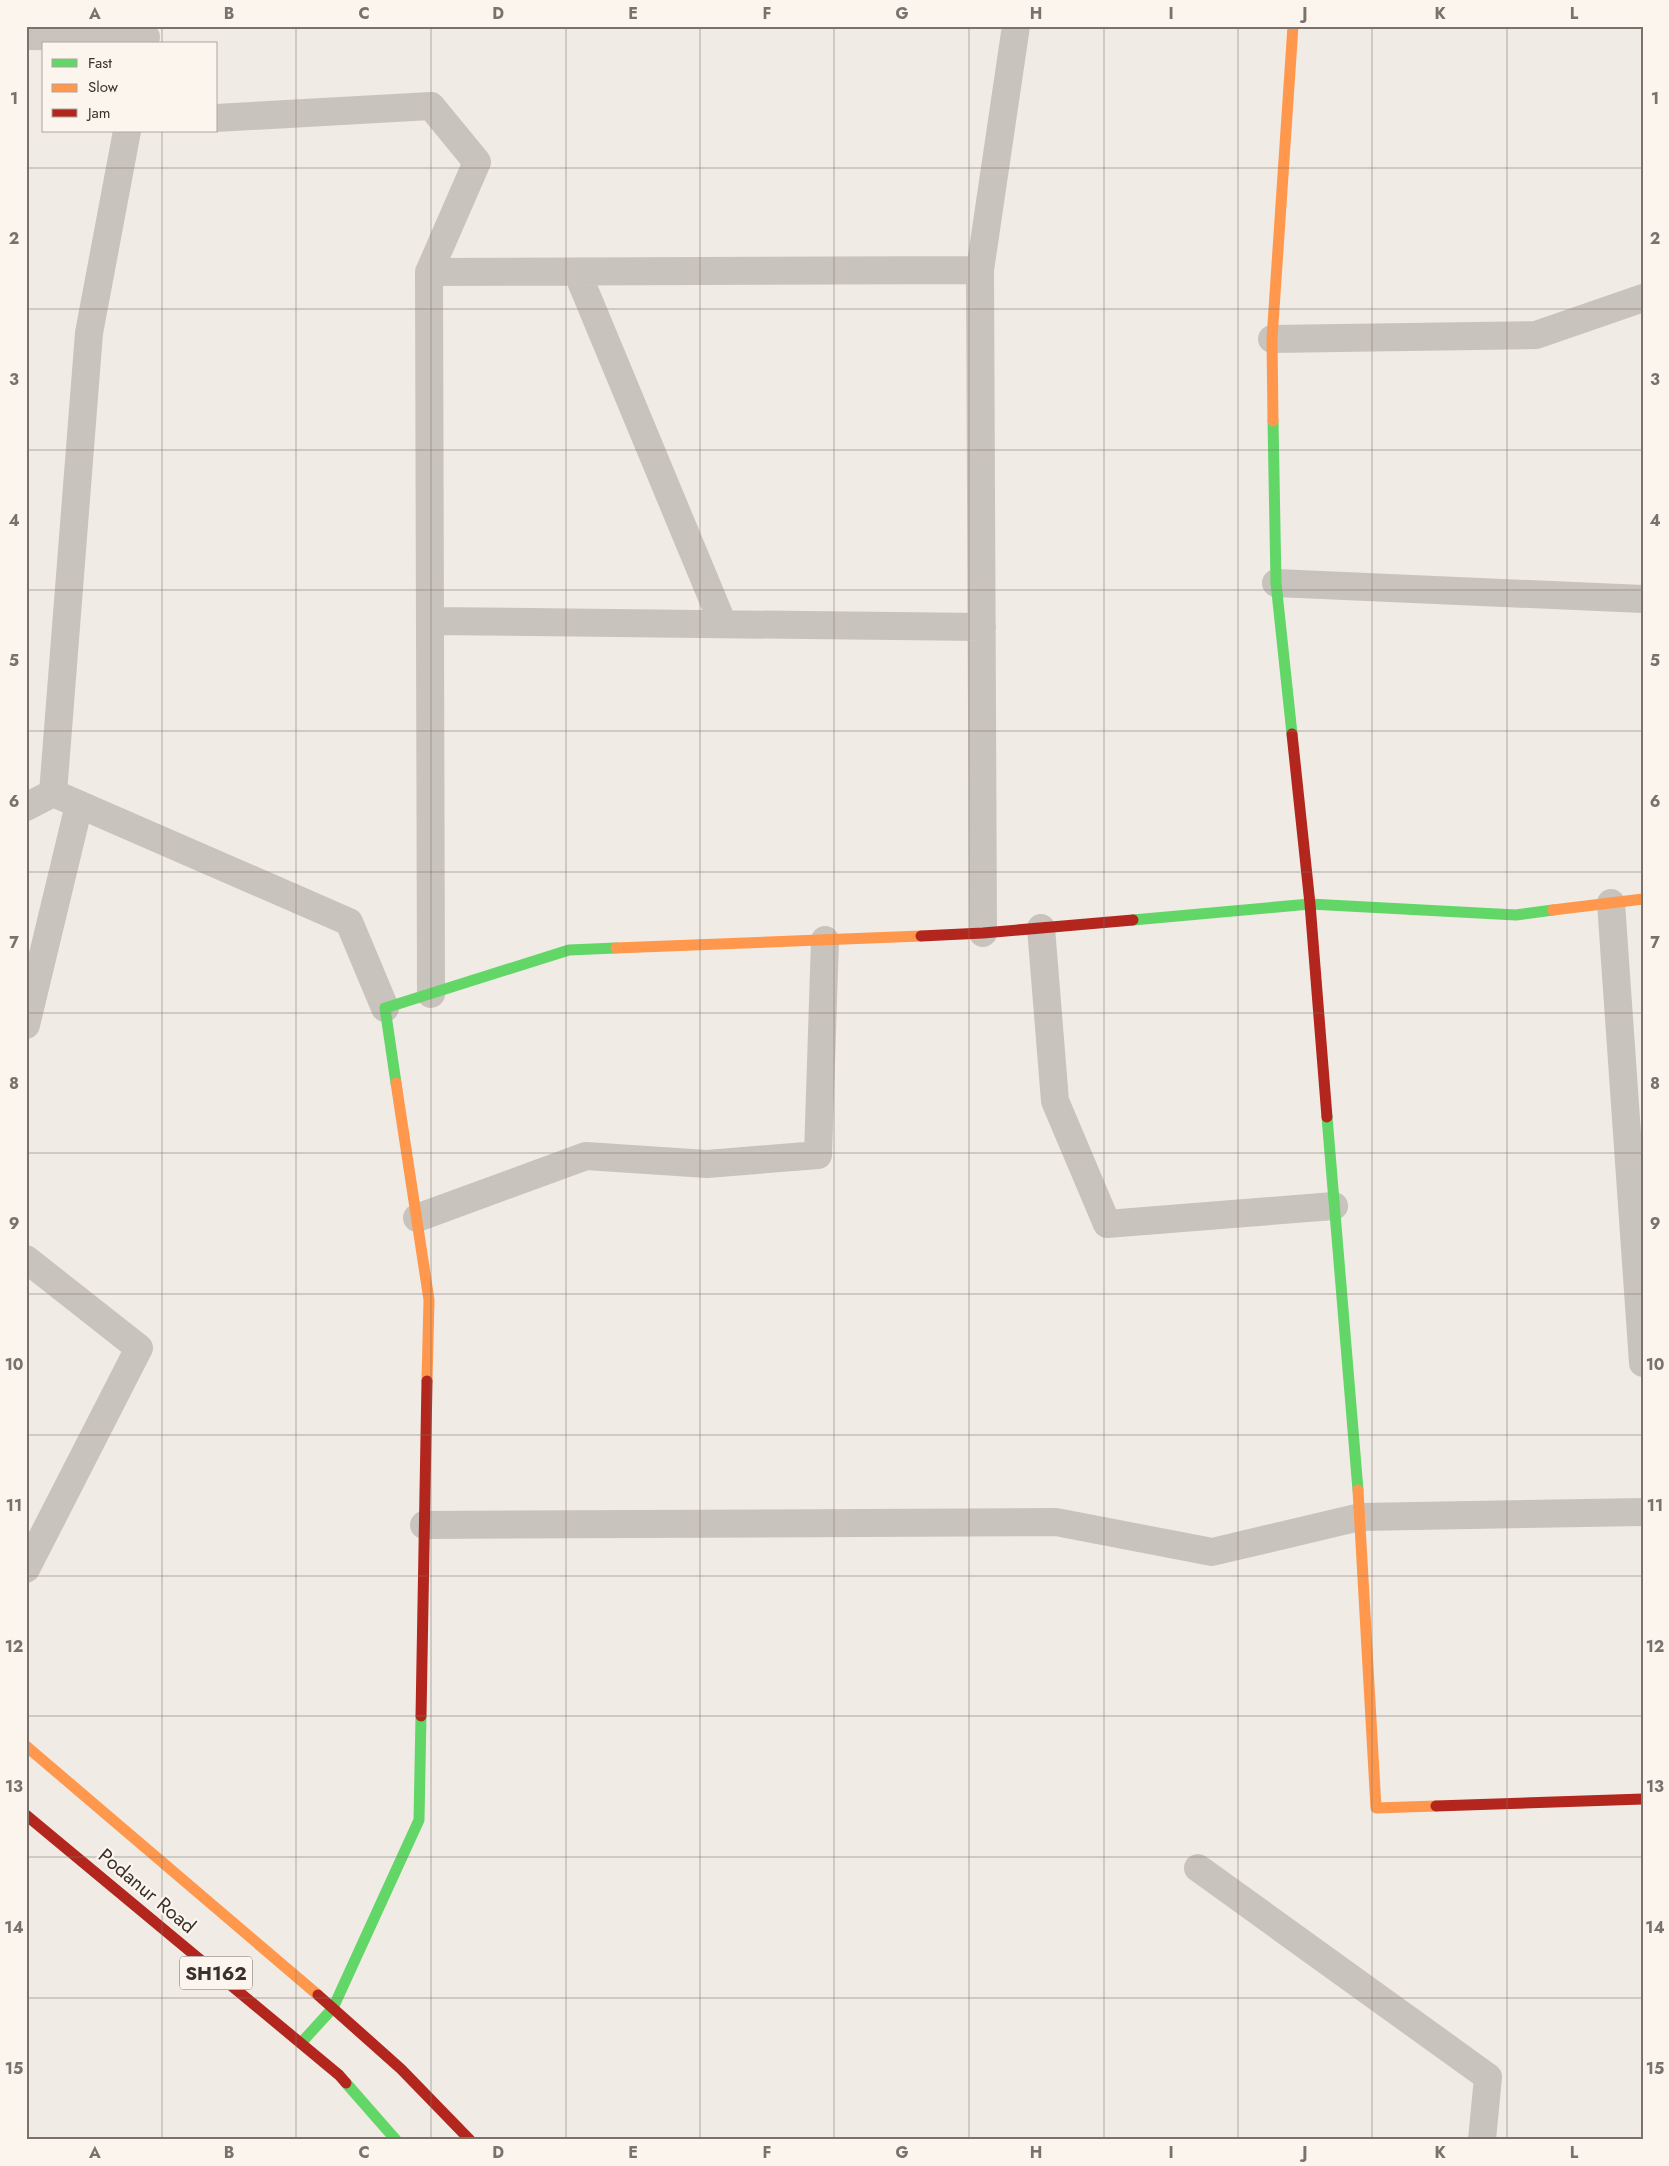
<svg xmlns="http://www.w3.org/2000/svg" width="1669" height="2166" viewBox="0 0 1669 2166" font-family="Jost,sans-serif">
	<rect width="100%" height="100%" fill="#f0ebe5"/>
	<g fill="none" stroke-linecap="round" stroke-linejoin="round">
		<!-- street -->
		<path stroke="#c9c3be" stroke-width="28" d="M 26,36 L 146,37
			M 216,118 L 431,106 L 477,162 L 429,272 L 431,994
			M 127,131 L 89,333 L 53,793 L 349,922 L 385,1008
			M 429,272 L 980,270
			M 577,272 L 723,624
			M 1272,339 L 1536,335 L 1643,298
			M 1276,583 L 1643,599
			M 430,621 L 982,627
			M 26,807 L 53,793
			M 1611,903 L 1643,1363
			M 1041,928 L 1055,1101 L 1107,1224 L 1334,1206
			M 983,933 L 980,270 L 1016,26
			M 26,1025 L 79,805
			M 417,1218 L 586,1156 L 707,1164 L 818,1155 L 825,940
			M 26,1259 L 139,1348 L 26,1569
			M 424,1525 L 1056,1522 L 1212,1552 L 1360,1517 L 1643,1512
			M 1198,1868 L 1488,2077 L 1482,2140"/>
		<!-- fast -->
		<path stroke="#63d668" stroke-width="11" d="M 1273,421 L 1276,583 L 1292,734
			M 1133,920 L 1310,904 L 1516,915 L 1553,910
			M 396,1083 L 385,1008 L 569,950 L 616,948
			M 1327,1117 L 1358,1490
			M 301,2043 L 333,2008 L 419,1820 L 421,1716
			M 346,2083 L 396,2140"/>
		<!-- slow -->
		<path stroke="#ff974d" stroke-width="11" d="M 1273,421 L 1272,339 L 1293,26
			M 1553,910 L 1643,899
			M 616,948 L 921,936
			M 396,1083 L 429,1300 L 427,1381
			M 1358,1490 L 1376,1808 L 1436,1806
			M 26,1746 L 318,1995"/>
		<!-- jam -->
		<path stroke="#b3261e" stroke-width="11" d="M 1292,734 L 1310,904 L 1327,1117
			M 921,936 L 983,933 L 1133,920
			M 421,1716 L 427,1381
			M 1436,1806 L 1643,1799
			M 26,1815 L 339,2075 L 346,2083
			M 318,1995 L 401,2069 L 470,2140"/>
	</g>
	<!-- grid -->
	<path fill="none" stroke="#7a716c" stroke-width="1" stroke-opacity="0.55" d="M 162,26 L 162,44M 296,26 L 296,2140M 431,26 L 431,2140M 566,26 L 566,2140M 700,26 L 700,2140M 834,26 L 834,2140M 969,26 L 969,2140M 1104,26 L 1104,2140M 1238,26 L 1238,2140M 1372,26 L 1372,2140M 1507,26 L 1507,2140M 162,131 L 162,2140M 26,168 L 1643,168M 26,309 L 1643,309M 26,450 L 1643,450M 26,590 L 1643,590M 26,731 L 1643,731M 26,872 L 1643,872M 26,1013 L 1643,1013M 26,1153 L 1643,1153M 26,1294 L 1643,1294M 26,1435 L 1643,1435M 26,1576 L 1643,1576M 26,1716 L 1643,1716M 26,1857 L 1643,1857M 26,1998 L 1643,1998"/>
	<g text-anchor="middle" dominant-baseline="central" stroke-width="4.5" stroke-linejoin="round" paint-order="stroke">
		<!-- shield labels -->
		<rect fill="#fbf5ee" stroke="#756b66" stroke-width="1" x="180" y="1956.5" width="72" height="33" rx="4"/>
		<g font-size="19" font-weight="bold" fill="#3b302b">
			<text x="216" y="1973">SH162</text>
		</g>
		<!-- street labels -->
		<g font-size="20" fill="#3b302b" stroke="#fbf5ee">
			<text transform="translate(147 1891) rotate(40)">Podanur Road</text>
		</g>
	</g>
	<!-- border -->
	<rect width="1669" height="2166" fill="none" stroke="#fbf5ee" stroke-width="55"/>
	<!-- legend -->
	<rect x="42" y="42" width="175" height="90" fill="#fbf5ee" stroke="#aea6a0"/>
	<rect x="52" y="59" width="25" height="8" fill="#63d668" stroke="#aea6a0"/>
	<text x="88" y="68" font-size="15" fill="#3b302b">Fast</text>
	<rect x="52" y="84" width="25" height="8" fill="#ff974d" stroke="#aea6a0"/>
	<text x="88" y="92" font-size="15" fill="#3b302b">Slow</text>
	<rect x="52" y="109" width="25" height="8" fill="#b3261e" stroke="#aea6a0"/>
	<text x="88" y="118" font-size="15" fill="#3b302b">Jam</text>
	<rect x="28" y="28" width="1614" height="2110" fill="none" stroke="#7a716c" stroke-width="2"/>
	<g font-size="16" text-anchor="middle" font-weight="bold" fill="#7a716c">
		<text x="95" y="19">A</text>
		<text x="229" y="19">B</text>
		<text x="364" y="19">C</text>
		<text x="498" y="19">D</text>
		<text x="633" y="19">E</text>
		<text x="767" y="19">F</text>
		<text x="902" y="19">G</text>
		<text x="1036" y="19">H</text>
		<text x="1171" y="19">I</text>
		<text x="1305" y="19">J</text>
		<text x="1440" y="19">K</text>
		<text x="1574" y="19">L</text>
		<text x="14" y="104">1</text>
		<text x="1655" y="104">1</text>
		<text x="14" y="244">2</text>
		<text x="1655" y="244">2</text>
		<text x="14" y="385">3</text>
		<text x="1655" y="385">3</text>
		<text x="14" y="526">4</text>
		<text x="1655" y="526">4</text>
		<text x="14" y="666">5</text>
		<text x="1655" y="666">5</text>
		<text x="14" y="807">6</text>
		<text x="1655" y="807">6</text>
		<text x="14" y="948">7</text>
		<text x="1655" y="948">7</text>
		<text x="14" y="1089">8</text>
		<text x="1655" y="1089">8</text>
		<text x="14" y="1229">9</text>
		<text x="1655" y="1229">9</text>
		<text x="14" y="1370">10</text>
		<text x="1655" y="1370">10</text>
		<text x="14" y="1511">11</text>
		<text x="1655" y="1511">11</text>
		<text x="14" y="1652">12</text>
		<text x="1655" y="1652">12</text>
		<text x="14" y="1792">13</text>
		<text x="1655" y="1792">13</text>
		<text x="14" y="1933">14</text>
		<text x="1655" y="1933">14</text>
		<text x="14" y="2074">15</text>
		<text x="1655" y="2074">15</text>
		<text x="95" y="2158">A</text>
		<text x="229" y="2158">B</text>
		<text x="364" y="2158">C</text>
		<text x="498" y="2158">D</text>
		<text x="633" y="2158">E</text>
		<text x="767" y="2158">F</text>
		<text x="902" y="2158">G</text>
		<text x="1036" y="2158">H</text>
		<text x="1171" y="2158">I</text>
		<text x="1305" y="2158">J</text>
		<text x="1440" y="2158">K</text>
		<text x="1574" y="2158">L</text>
	</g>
</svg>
